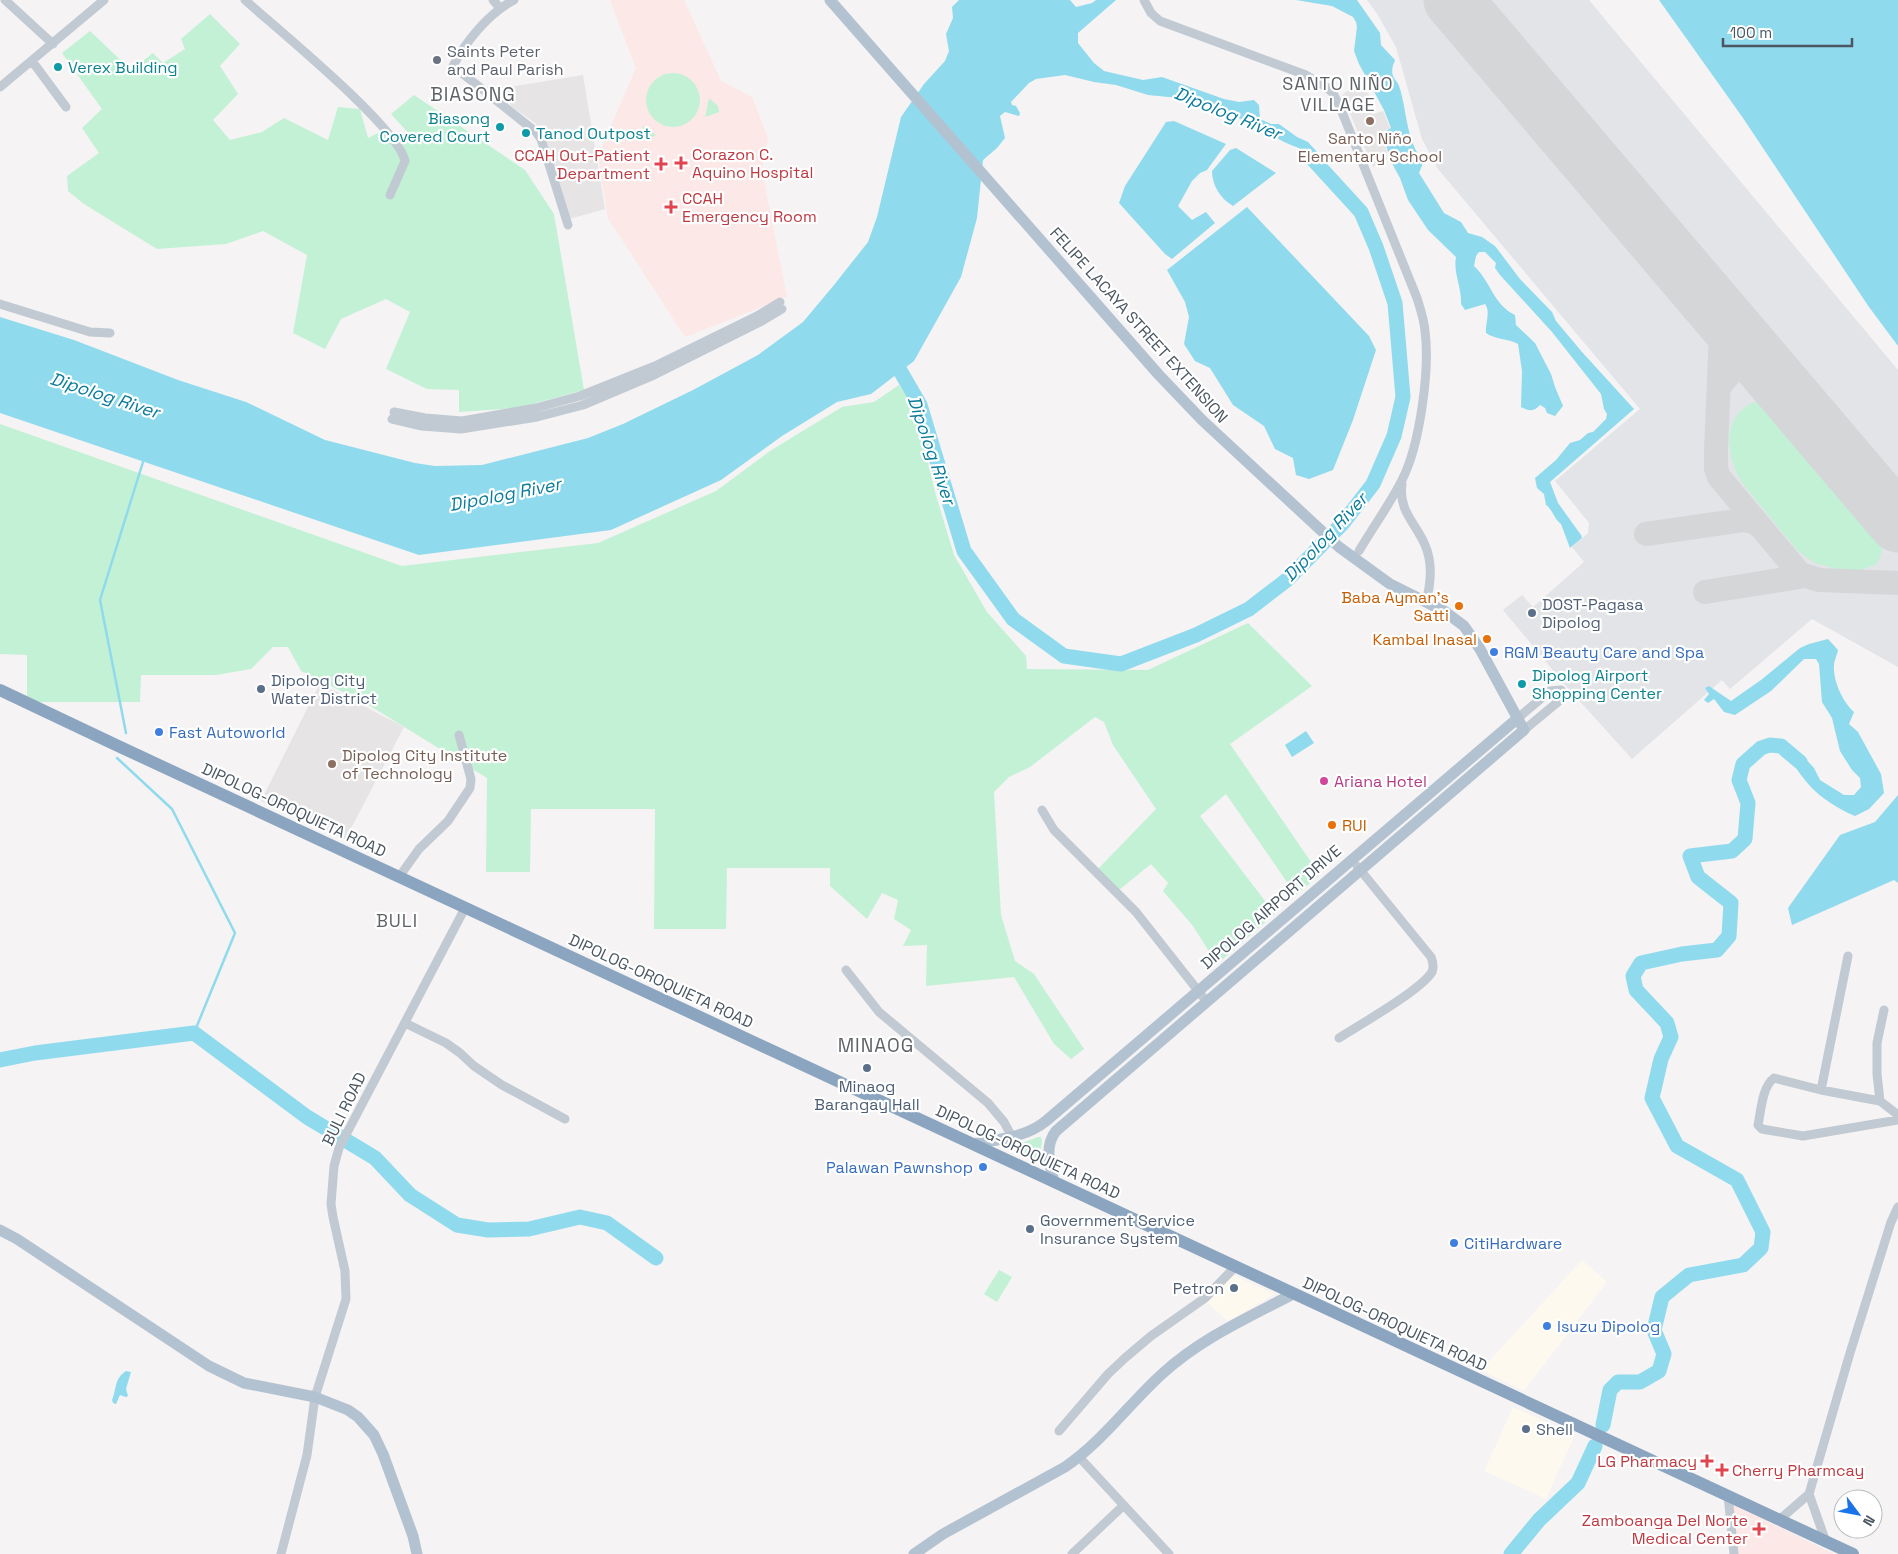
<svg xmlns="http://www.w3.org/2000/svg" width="1898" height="1554" viewBox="0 0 1898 1554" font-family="'Space Grotesk',sans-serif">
	<rect width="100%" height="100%" fill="#f5f3f3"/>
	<!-- commercial -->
	<path fill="#fdf9ef" d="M 1582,1260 L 1607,1282 L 1524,1391 L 1481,1370 Z
		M 1233,1275 L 1275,1294 L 1228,1321 L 1206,1302 Z
		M 1513,1407 L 1575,1435 L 1546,1499 L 1484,1471 Z"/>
	<!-- education -->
	<path fill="#e6e4e5" d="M 583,75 L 605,209 L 569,219 L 542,132 L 535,123 L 511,106 L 503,88 Z
		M 1358,83 L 1373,99 L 1369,103 L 1373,114 L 1383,111 L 1390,128 L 1383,132 L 1386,140 L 1387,160 L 1373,167 L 1342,95 Z
		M 320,683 L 404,727 L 345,840 L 261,801 Z"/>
	<!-- medical -->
	<path fill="#fce8e6" d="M 610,0 L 684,0 L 721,81 L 752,97 L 768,138 L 762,170 L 787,297 L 685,337 L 608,218 L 598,156 L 636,68 Z
		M 1732,1504 L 1834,1554 L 1737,1554 Z"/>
	<!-- airport -->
	<path fill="#e2e4e7" d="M 1367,0 L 1589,0 L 1898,370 L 1898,667 L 1812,619 L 1730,689 L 1722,680 L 1632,759 L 1566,686 L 1503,610 L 1522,595 L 1533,607 L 1584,562 L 1572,547 L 1588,533 L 1589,523 L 1555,481 L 1640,409 L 1438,169 L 1422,139 L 1396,47 L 1376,12 Z"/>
	<!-- green -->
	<path fill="#c3f1d5" d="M 210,14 L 240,44 L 220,66 L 238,94 L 213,120 L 230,140 L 262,132 L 284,118 L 328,140 L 338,107 L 360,109 L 368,138 L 380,132 L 405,144 L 412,137 L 391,114 L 414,95 L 525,170 L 554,214 L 584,390 L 518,408 L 459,412 L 459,390 L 427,389 L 386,369 L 410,312 L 386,299 L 341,319 L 325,349 L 293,333 L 307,255 L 263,231 L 226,244 L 157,249 L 84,204 L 68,191 L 67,176 L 99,153 L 82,128 L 102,109 L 62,53 L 90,31 L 131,70 L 153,53 L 163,63 L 185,49 L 181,39 Z
		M646 100a27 27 0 1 1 54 0a27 27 0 1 1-54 0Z
		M 709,98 L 718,106 L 719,112 L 705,117 Z
		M 643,126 L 656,135 L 646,140 L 642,139 Z
		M 899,385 L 915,409 L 935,492 L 954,555 L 987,612 L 1026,656 L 1027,669 L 1148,670 L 1248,623 L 1312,686 L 1230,744 L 1320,875 L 1296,895 L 1226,794 L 1200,816 L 1275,914 L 1217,964 L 1193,926 L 1163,891 L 1168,883 L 1151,864 L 1119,890 L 1098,869 L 1156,809 L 1113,745 L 1104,722 L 1095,717 L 1030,767 L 1009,777 L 994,792 L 1001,915 L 1015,961 L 1034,974 L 1084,1049 L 1071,1059 L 1054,1044 L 1014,977 L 926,986 L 927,945 L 903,946 L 911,930 L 894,919 L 898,900 L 882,893 L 867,919 L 830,886 L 830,868 L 727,868 L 726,929 L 654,929 L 655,809 L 531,809 L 530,872 L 486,872 L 487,778 L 367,704 L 301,671 L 288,647 L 273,647 L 251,669 L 216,675 L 141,675 L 140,702 L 27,702 L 27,655 L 0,654 L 0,424 L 402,566 L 598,543 L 716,491 L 770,451 L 842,407 L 874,402 Z
		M 1754,402 L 1761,403 L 1883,547 L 1879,560 L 1875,565 L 1860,570 L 1841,570 L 1815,563 L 1798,551 L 1743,484 C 1726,458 1720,417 1754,402 Z
		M 1038,1137 L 1041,1137 L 1042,1141 L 1039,1163 L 1011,1147 Z
		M 999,1270 L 1012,1277 L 997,1302 L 984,1294 Z"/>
	<!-- water -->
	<path fill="#90daee" d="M 959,0 L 1070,0 L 1076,7 L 1092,3 L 1096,0 L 1116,0 L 1078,33 L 1078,43 L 1094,63 L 1104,71 L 1143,80 L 1162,77 L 1224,99 L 1239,102 L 1254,100 L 1259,105 L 1260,119 L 1271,124 L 1279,124 L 1297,137 L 1308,142 L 1318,153 L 1323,163 L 1319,170 L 1304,158 L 1299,148 C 1284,143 1268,135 1257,122 L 1244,121 L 1230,113 L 1189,99 L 1148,95 L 1116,85 L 1094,82 L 1065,75 L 1036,79 L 1029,83 L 1011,102 L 1012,105 L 1016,106 L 1020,113 L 1019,116 L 1005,112 L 1000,116 L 1005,138 L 997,148 L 983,160 L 977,218 L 961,277 L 914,361 L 871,394 L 837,402 L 782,436 L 721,480 L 611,530 L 419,555 L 0,413 L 0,317 L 74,340 L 178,380 L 246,402 L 325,440 L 415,463 L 435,466 L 482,465 L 588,438 L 623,424 L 693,390 L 758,355 L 803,322 L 834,285 L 868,242 L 877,217 L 901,117 L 924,84 L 945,61 L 949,51 L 946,34 L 953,18 L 952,7 Z
		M 1296,0 L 1357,0 L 1380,33 L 1381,45 L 1395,60 C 1393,65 1391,70 1393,76 C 1394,79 1398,82 1399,86 C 1407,108 1406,144 1424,161 L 1419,173 L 1444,213 L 1461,222 L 1468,233 L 1482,237 L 1495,246 L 1520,279 L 1552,312 L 1556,321 L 1582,352 L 1634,409 L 1550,482 L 1558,503 L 1581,535 L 1582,538 L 1570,548 L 1561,524 C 1554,519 1553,510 1546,505 L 1544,494 L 1537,488 L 1535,478 L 1556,460 L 1570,443 L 1580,440 L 1588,433 L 1593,432 L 1606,419 L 1607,414 L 1604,409 L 1601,394 L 1552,332 L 1500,275 L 1495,268 L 1496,263 L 1485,252 L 1479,252 L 1476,256 L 1474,266 C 1492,283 1492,303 1515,315 L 1516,325 L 1535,343 L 1551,374 L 1555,387 L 1563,406 L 1555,416 L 1547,413 L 1545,408 L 1540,405 C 1534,412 1529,411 1521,407 L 1522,371 L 1518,344 C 1507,338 1496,340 1486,333 C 1485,323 1491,312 1485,304 L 1465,310 L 1461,304 C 1462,288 1453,273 1456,257 L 1428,230 L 1408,200 L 1400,178 L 1389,158 L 1384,132 L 1391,128 L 1384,110 L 1359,64 L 1354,51 L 1357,27 L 1356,22 L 1353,17 L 1332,6 Z
		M 1659,0 L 1898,0 L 1898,346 L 1869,307 L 1743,118 Z
		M 1174,121 L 1226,144 L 1207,170 L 1200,173 L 1192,181 L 1178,206 L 1192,220 L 1206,212 L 1215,223 L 1172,259 L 1165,254 L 1119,203 L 1125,186 L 1166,122 Z
		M 1236,148 L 1276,173 L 1233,206 C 1221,199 1212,186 1212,171 L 1230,150 Z
		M 1247,207 L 1369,336 L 1376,350 L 1353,420 L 1333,470 L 1309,479 L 1296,475 L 1293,458 L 1275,449 L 1264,426 L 1233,405 L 1210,368 L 1195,361 L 1184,344 L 1189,317 L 1185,302 L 1167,270 Z
		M 1828,639 L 1838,650 C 1837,655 1834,661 1834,666 C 1833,681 1843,702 1854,712 L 1849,724 L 1858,732 L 1881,774 L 1884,793 L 1869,809 L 1855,816 C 1840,810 1821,798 1810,786 C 1799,774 1793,761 1779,751 L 1791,747 L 1802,755 L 1814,768 L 1820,780 L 1844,795 L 1854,795 L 1861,787 L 1860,778 L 1852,770 L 1840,751 L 1832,718 L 1822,702 L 1819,664 L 1816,659 L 1804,659 L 1771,691 L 1735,715 L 1724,712 L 1714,699 L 1708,703 L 1704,700 L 1709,694 L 1705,688 L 1709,686 L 1731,701 L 1761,680 L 1800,648 L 1809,644 Z
		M 1306,731 L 1314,743 L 1292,757 L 1285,745 Z
		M 1898,795 L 1898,883 L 1894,880 L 1792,925 L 1788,908 L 1840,835 L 1875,822 Z
		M 126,1371 L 131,1372 L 126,1389 L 128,1396 L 126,1397 L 120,1395 L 116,1404 L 113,1403 L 112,1400 C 117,1388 114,1379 126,1371 Z"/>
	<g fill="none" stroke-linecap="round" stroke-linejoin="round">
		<!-- stream -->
		<path stroke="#90daee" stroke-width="2.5" d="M 126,733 L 100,600 L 143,462
			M 117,758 L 172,809 L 235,933 L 194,1033"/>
		<!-- river -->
		<path stroke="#90daee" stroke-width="15" d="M 891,355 L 920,405 L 964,551 L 1013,619 L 1064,656 L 1121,664 L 1196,635 L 1249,609 L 1288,579 L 1343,523 L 1373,484 L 1394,436 L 1403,397 L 1395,303 L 1376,247 L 1361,212 L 1307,153
			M 0,1060 L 35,1053 L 194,1033 L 307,1117 L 375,1158 L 410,1195 L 457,1225 L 488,1230 L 529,1229 L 580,1217 L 607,1223 L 656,1258
			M 1603,1425 L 1610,1390 L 1618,1382 L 1640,1382 L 1659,1371 L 1664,1354 L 1654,1330 L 1662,1297 L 1689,1275 L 1743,1265 L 1761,1248 L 1763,1232 L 1737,1180 L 1677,1146 L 1652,1098 L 1661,1059 L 1671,1037 L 1667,1023 L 1636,990 L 1633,976 L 1641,963 L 1682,954 L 1717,950 L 1729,936 L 1731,903 L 1698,877 L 1690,856 L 1732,851 L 1745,839 L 1748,803 L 1739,780 L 1743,764 L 1761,748 L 1770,745 L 1781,746 L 1800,762
			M 1511,1554 L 1539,1520 L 1578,1483 L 1595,1446"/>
		<!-- taxiway -->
		<path stroke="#d5d6d8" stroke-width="24" d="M 1712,303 L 1720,323 L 1721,332 L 1716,450 L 1716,469 L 1719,477 L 1800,574 L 1819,580 L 1898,583
			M 1719,388 C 1732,367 1742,365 1766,368
			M 1646,534 L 1743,520 L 1753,522 L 1760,526
			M 1705,592 L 1805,576"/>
		<!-- runway -->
		<path stroke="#d5d6d8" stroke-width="59" d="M 1453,0 L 1898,523"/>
		<!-- minor -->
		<path stroke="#c1cad2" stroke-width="9" d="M 5,0 L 53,44
			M 245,0 C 276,28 398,127 405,161 L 390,195
			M 493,0 L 500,8
			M 514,0 C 489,13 466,41 453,66 L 536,132 L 541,139 L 568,225
			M 1144,0 L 1151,13 L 1160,21 L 1306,75 L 1326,87 L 1333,93 L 1340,107 L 1417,298 C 1420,308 1424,319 1425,331 C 1430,369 1420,445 1402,480 C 1390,504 1373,527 1359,551
			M 32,61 L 66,107
			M 0,87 L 104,0
			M 0,304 L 90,332 L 110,333
			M 394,412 L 425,418 L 462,421 L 536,408 L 580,396 L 655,366 L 757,316 L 780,302
			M 392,419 L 422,426 L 461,429 L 537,417 L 583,405 L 654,375 L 762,321 L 782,309
			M 1402,484 C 1398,511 1416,523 1425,545 C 1433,563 1431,583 1426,602
			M 1518,718 L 1550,691 L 1561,690 L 1559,701 L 1524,730
			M 1042,810 L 1054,830 L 1136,912 L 1207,1002
			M 399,877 L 419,849 L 448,821 L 470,788 L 471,779 L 459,735
			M 846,970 L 879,1012 L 988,1103 L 1004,1122 L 1012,1137
			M 1884,1010 L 1877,1043 L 1877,1074 L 1880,1101 L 1898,1115
			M 405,1023 L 446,1043 L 460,1053 L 474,1066 L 502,1085 L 565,1119
			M 1339,1038 C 1359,1025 1420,991 1432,972 C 1434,967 1433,962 1431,957 L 1357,866
			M 1821,1090 L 1848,956
			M 1880,1101 L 1821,1090 L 1774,1078 C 1762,1087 1761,1111 1758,1125 L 1762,1129 L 1803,1136 L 1898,1120
			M 1059,1431 L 1108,1374 L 1125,1358 L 1151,1336 L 1205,1298 L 1235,1267
			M 1080,1458 L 1169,1554
			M 1809,1494 L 1826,1542
			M 1728,1495 L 1734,1554
			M 1779,1520 L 1809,1494 L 1850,1353 L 1891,1222 L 1898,1207
			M 281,1554 L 307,1455 L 315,1397 L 346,1299 L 345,1271 L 333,1217 L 331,1204 L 334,1166 L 339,1148 L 465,908
			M 1072,1554 L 1124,1505"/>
		<!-- major -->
		<path stroke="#b3c2d1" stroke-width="11" d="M 830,0 L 1159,375 L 1202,420 L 1339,547 L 1390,584 L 1444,611 L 1464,626 L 1480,649 L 1524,730 L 1056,1131 C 1044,1146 1050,1165 1054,1182
			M 973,1144 C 999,1139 1025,1138 1046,1121 L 1518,718
			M 0,1230 L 17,1239 L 209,1366 L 244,1383 L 315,1397 L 348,1410 L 358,1417 L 374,1435 L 383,1454 L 413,1536 L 417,1554
			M 914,1554 L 943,1534 L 1065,1467 C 1102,1442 1129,1404 1162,1374 C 1200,1339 1247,1318 1293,1294"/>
		<!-- highway -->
		<path stroke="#8ba5c1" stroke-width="12" d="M 0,690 L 116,745 L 1853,1554"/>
	</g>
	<!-- markers -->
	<circle fill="#6b7280" stroke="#fff" stroke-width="2" cx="437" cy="60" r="5"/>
	<g fill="#0f9aa8" stroke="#fff" stroke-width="2">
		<circle cx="58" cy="67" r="5"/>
		<circle cx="500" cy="127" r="5"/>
		<circle cx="526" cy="133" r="5"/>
		<circle cx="1522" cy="684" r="5"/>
	</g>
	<g fill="#8d6e63" stroke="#fff" stroke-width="2">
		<circle cx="1370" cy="121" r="5"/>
		<circle cx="332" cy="764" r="5"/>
	</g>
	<g fill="#e0444e" stroke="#fff" stroke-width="2">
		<path d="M678.5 155.5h5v5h5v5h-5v5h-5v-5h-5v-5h5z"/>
		<path d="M658.5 156.5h5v5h5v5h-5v5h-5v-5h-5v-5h5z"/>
		<path d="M668.5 199.5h5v5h5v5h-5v5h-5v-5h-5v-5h5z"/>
		<path d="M1704.5 1453.5h5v5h5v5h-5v5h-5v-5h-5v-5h5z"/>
		<path d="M1719.5 1462.5h5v5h5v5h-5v5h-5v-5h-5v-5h5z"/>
		<path d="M1756.5 1521.5h5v5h5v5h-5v5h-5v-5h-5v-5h5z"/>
	</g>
	<g fill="#e8710a" stroke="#fff" stroke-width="2">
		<circle cx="1459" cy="606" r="5"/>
		<circle cx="1487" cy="639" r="5"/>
		<circle cx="1332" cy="825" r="5"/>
	</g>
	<g fill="#5c6f8a" stroke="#fff" stroke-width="2">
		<circle cx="1532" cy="613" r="5"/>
		<circle cx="261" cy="689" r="5"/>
		<circle cx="867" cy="1068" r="5"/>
		<circle cx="1030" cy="1229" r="5"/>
		<circle cx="1234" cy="1288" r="5"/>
		<circle cx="1526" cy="1429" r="5"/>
	</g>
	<g fill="#3f7fe0" stroke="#fff" stroke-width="2">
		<circle cx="1494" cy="652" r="5"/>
		<circle cx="159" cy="732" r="5"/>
		<circle cx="983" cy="1167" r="5"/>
		<circle cx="1454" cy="1243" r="5"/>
		<circle cx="1547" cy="1326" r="5"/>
	</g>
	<circle fill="#d1479c" stroke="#fff" stroke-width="2" cx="1324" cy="781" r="5"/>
	<g text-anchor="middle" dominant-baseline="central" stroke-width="4.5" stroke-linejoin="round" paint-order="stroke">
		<!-- worship labels -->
		<g font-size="16" fill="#5b616d" stroke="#fff" text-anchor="start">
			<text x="447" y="51">Saints Peter<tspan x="447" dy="18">and Paul Parish</tspan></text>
		</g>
		<!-- culture labels -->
		<g font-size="16" fill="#0d838f" stroke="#fff" text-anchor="start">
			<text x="68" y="67">Verex Building</text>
			<text x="490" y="118" text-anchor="end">Biasong<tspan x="490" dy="18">Covered Court</tspan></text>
			<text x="536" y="133">Tanod Outpost</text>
			<text x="1532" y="675">Dipolog Airport<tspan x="1532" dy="18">Shopping Center</tspan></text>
		</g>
		<!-- education labels -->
		<g font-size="16" fill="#785e54" stroke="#fff">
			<text x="1370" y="138">Santo Niño<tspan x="1370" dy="18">Elementary School</tspan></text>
			<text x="342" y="755" text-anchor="start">Dipolog City Institute<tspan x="342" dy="18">of Technology</tspan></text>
		</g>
		<!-- health labels -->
		<g font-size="16" fill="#be3a42" stroke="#fff" text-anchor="start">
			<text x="692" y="154">Corazon C.<tspan x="692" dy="18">Aquino Hospital</tspan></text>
			<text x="650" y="155" text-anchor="end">CCAH Out-Patient<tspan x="650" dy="18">Department</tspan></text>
			<text x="682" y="198">CCAH<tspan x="682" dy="18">Emergency Room</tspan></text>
			<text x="1697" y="1461" text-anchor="end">LG Pharmacy</text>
			<text x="1732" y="1470">Cherry Pharmcay</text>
			<text x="1748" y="1520" text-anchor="end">Zamboanga Del Norte<tspan x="1748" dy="18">Medical Center</tspan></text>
		</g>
		<!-- street labels -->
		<g font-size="16" fill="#4a5661" stroke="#fff">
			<text transform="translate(1139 325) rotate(48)">FELIPE LACAYA STREET EXTENSION</text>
			<text transform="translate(294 810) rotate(25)">DIPOLOG-OROQUIETA ROAD</text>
			<text transform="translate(1271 907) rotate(-41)">DIPOLOG AIRPORT DRIVE</text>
			<text transform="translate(661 981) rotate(25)">DIPOLOG-OROQUIETA ROAD</text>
			<text transform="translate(344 1109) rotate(-64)">BULI ROAD</text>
			<text transform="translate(1028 1152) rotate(25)">DIPOLOG-OROQUIETA ROAD</text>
			<text transform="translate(1395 1324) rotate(25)">DIPOLOG-OROQUIETA ROAD</text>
		</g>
		<!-- food labels -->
		<g font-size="16" fill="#c56008" stroke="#fff" text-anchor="end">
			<text x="1449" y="597">Baba Ayman's<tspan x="1449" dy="18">Satti</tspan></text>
			<text x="1477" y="639">Kambal Inasal</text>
			<text x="1342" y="825" text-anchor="start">RUI</text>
		</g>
		<!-- service labels -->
		<g font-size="16" fill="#4e5e75" stroke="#fff" text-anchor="start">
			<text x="1542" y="604">DOST-Pagasa<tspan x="1542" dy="18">Dipolog</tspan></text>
			<text x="271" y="680">Dipolog City<tspan x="271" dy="18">Water District</tspan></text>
			<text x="867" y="1086" text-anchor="middle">Minaog<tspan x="867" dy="18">Barangay Hall</tspan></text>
			<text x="1040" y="1220">Government Service<tspan x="1040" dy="18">Insurance System</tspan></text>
			<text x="1224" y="1288" text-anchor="end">Petron</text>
			<text x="1536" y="1429">Shell</text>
		</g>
		<!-- shop labels -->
		<g font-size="16" fill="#366cbe" stroke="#fff" text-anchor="start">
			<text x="1504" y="652">RGM Beauty Care and Spa</text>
			<text x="169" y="732">Fast Autoworld</text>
			<text x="973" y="1167" text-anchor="end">Palawan Pawnshop</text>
			<text x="1464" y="1243">CitiHardware</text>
			<text x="1557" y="1326">Isuzu Dipolog</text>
		</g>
		<!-- hotel labels -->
		<g font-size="16" fill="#b23c85" stroke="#fff" text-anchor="start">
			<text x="1334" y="781">Ariana Hotel</text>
		</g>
		<!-- neighbourhood labels -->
		<g font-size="18" letter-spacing="1" fill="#5f6368" stroke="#fff">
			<text x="1338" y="83">SANTO NIÑO<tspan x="1338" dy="21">VILLAGE</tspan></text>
			<text x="397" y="920">BULI</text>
		</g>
		<!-- water labels -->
		<g font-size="18" font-style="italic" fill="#0c7c9b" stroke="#fff">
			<text transform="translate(1228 113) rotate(22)">Dipolog River</text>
			<text transform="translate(105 395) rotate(18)">Dipolog River</text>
			<text transform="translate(932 450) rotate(71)">Dipolog River</text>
			<text transform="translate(505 494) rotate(-11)">Dipolog River</text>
			<text transform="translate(1325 537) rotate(-47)">Dipolog River</text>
		</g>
		<!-- quarter labels -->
		<g font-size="19" letter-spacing="1" fill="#5f6368" stroke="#fff">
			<text x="473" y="94">BIASONG</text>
			<text x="876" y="1045">MINAOG</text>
		</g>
	</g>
	<!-- north arrow -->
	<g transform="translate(1858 1514) rotate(122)"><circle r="24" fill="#ffffff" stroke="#b7bbc0"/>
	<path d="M0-4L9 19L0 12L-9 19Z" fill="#1a73e8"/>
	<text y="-8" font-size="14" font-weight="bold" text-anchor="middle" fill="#4a5661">N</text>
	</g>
	<!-- scale -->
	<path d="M1723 38v8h129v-8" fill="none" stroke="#4a5661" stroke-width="2.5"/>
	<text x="1730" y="38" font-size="15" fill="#4a5661" stroke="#ffffff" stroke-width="4" paint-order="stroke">100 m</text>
</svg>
